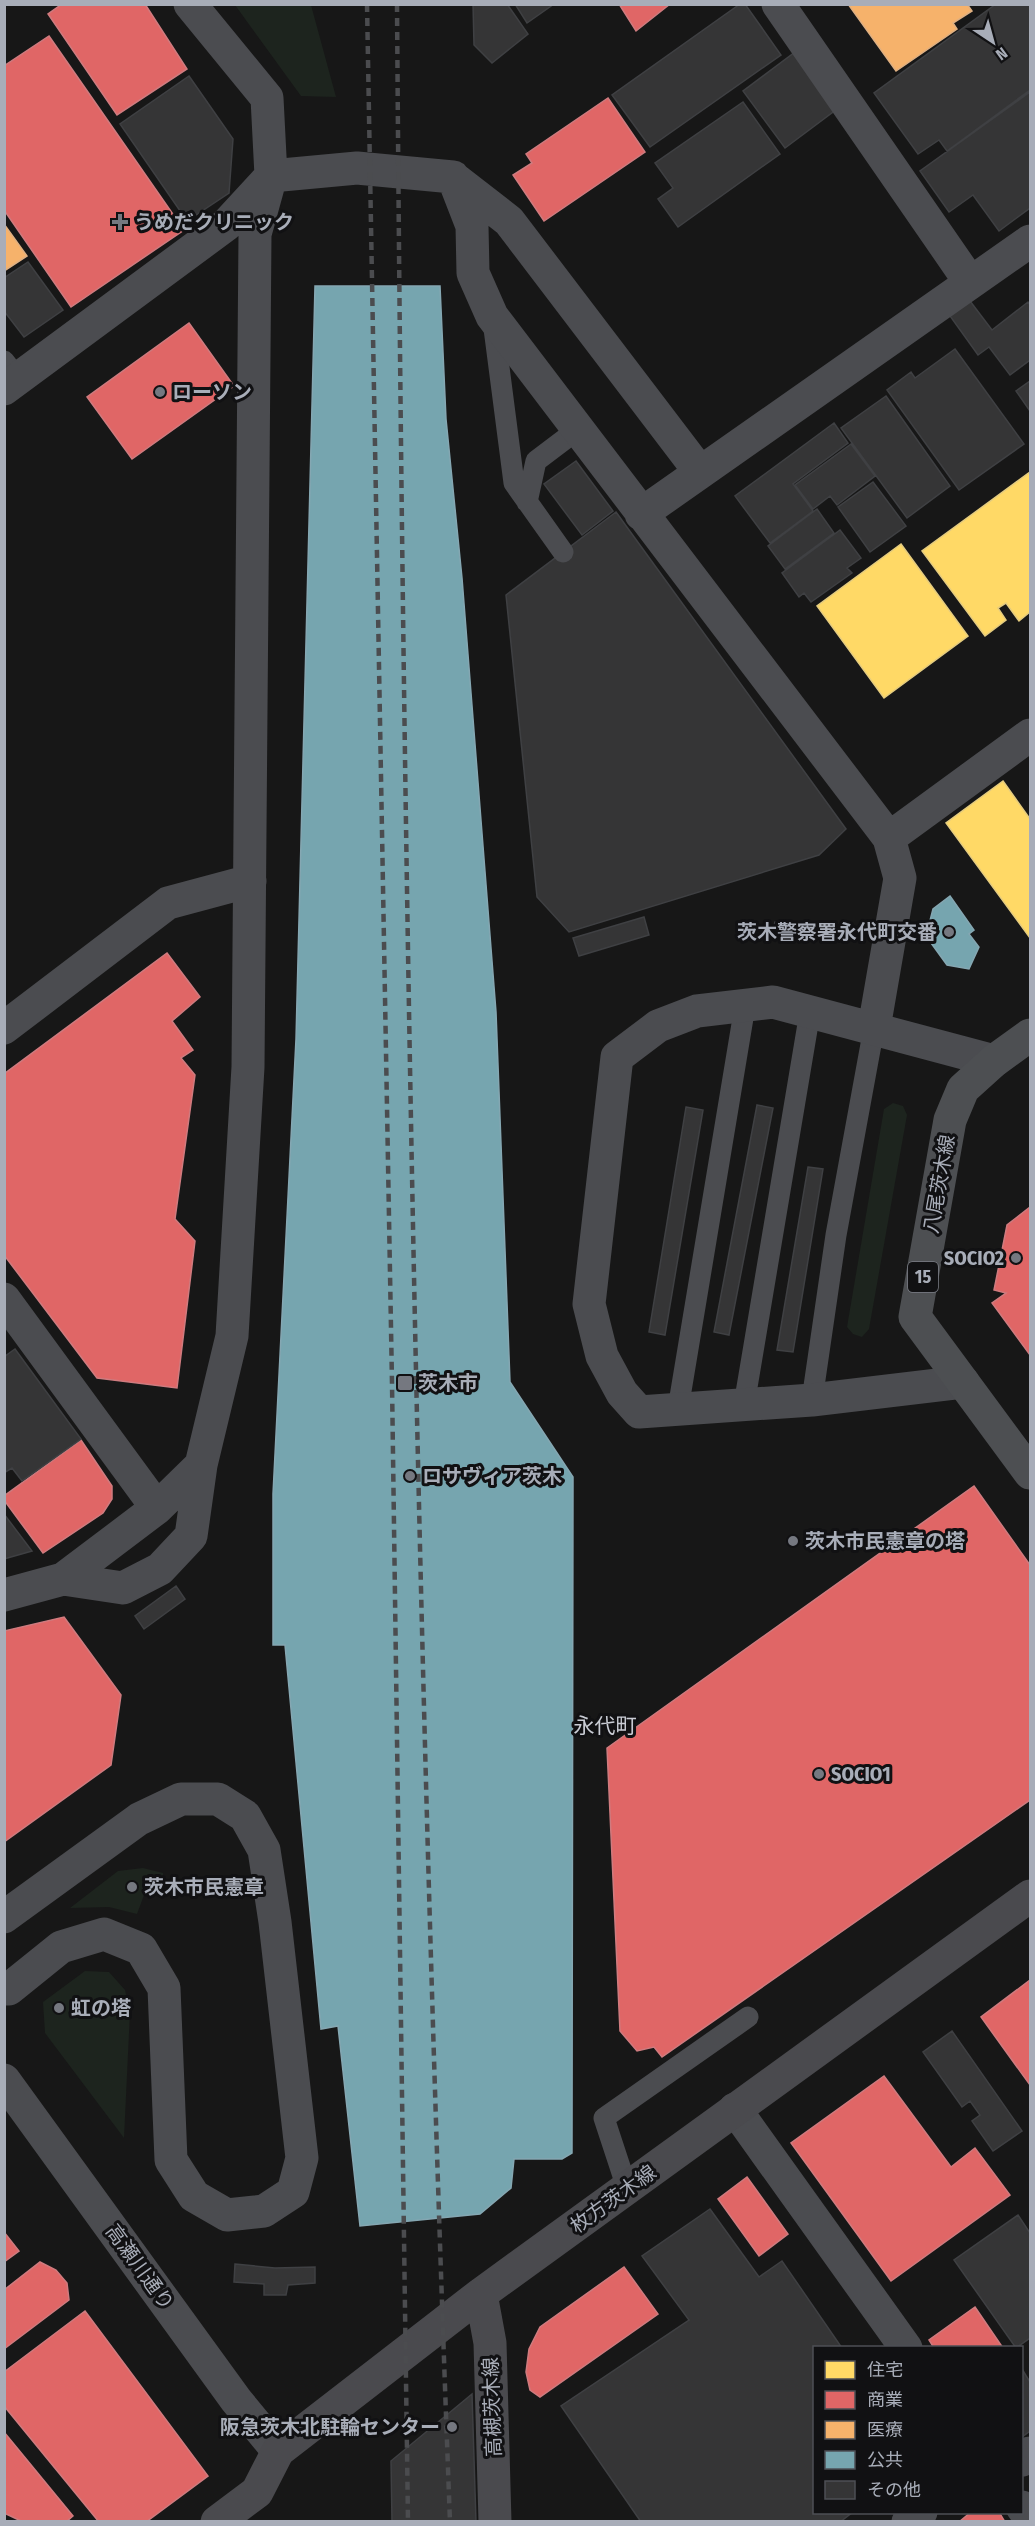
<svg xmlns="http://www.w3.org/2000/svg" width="1035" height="2526" viewBox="0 0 1035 2526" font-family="'Fira Sans Condensed','Noto Sans JP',sans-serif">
	<rect width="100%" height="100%" fill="#171717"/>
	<!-- green -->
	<path fill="#1d241e" d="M 235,5 L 311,5 L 336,97 L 301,96 Z
		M 893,1103 L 903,1106 L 907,1115 L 869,1329 L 862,1337 L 853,1334 L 847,1327 L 884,1109 Z
		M 143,1868 L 163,1873 L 163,1894 L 144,1895 L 137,1914 L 109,1907 L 70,1908 L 118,1871 Z
		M 85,1971 L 109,1972 L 125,1990 L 130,2012 L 124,2138 L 45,2033 L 43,2002 Z"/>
	<!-- homes -->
	<path fill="#ffd966" stroke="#e5cc7f" stroke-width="1.5" d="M 1030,472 L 1030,612 L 1019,621 L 1006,603 L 998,608 L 1006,620 L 985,636 L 922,551 Z
		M 901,544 L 968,636 L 884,698 L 817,606 Z
		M 1003,781 L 1030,819 L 1030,938 L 946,823 Z"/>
	<!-- shops -->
	<path fill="#e06666" stroke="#cf7b7f" stroke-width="1.5" d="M 58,4 L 145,4 L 187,69 L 117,115 L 48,14 L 59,6 Z
		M 619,4 L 670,4 L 636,31 Z
		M 49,36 L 184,230 L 71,307 L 4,210 L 4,66 Z
		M 608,98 L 645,152 L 544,221 L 513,175 L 532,163 L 526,154 Z
		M 189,323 L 234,386 L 132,459 L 87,397 Z
		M 167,953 L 200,997 L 172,1021 L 193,1050 L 181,1058 L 195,1075 L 175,1219 L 195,1241 L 177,1388 L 97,1378 L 4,1255 L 4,1074 Z
		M 1030,1207 L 1030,1355 L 992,1303 L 1006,1293 L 994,1290 L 1007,1225 Z
		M 81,1440 L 112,1486 L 112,1499 L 103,1513 L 43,1553 L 4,1500 L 4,1496 Z
		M 974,1486 L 1030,1565 L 1030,1800 L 662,2057 L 654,2047 L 637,2051 L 620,2031 L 607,1748 Z
		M 64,1617 L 121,1695 L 111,1765 L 4,1842 L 4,1631 Z
		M 1030,1980 L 1030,2085 L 981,2017 Z
		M 884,2076 L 951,2167 L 975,2148 L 1010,2195 L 891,2281 L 791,2143 Z
		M 747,2177 L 788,2234 L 759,2256 L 718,2199 Z
		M 4,2232 L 19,2251 L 4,2262 Z
		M 40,2262 L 56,2270 L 67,2283 L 69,2300 L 4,2349 L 4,2290 Z
		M 624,2267 L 658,2314 L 540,2397 L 530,2390 L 526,2372 L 529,2349 L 540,2327 Z
		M 975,2307 L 1003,2348 L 934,2348 L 929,2340 Z
		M 85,2311 L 208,2476 L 146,2522 L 99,2522 L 4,2406 L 4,2372 Z
		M 4,2432 L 73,2516 L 66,2522 L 23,2522 L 4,2513 Z
		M 971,2512 L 999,2512 L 1005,2522 L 959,2522 Z"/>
	<!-- health -->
	<path fill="#f6b26b" stroke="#dfb082" stroke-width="1.5" d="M 848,4 L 967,4 L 972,11 L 953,23 L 957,29 L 896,71 Z
		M 4,224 L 27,256 L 4,271 Z"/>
	<!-- public -->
	<path fill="#76a5af" stroke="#85a7b2" stroke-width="1.5" d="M 315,286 L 440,286 L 446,419 L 462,578 L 496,1012 L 510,1382 L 573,1477 L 572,2153 L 562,2159 L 514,2159 L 511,2188 L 480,2214 L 360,2226 L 338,2026 L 321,2029 L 285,1645 L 273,1645 L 273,1494 L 296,1039 Z
		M 950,896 L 974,930 L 969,934 L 979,947 L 969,969 L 947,965 L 926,936 L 933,909 Z"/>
	<!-- building -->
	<path fill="#353536" stroke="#3f4043" stroke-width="1.5" d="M 473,4 L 507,4 L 528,34 L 492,63 L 474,45 Z
		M 515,4 L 554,4 L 527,23 Z
		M 740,4 L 745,4 L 781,55 L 650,147 L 612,95 Z
		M 996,4 L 1030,4 L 1030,90 L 947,151 L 939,140 L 918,154 L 874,93 Z
		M 799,49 L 841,106 L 785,148 L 743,91 Z
		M 189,76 L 233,139 L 229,193 L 187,221 L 120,124 Z
		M 1030,92 L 1030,208 L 999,231 L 973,195 L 949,212 L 920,171 Z
		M 743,102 L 780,154 L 678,227 L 658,199 L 673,188 L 655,163 Z
		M 28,262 L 63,310 L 24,337 L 4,311 L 4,278 Z
		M 970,301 L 992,330 L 1028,302 L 1030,305 L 1030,360 L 1010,375 L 989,347 L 978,355 L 950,316 Z
		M 955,349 L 1024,444 L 959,490 L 887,390 L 911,372 L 915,378 Z
		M 1030,381 L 1030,411 L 1016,391 Z
		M 886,396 L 950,486 L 907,518 L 841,428 Z
		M 834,423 L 848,443 L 793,484 L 813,511 L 770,543 L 735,496 Z
		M 851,444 L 875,476 L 837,505 L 830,496 L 813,509 L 795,485 Z
		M 576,461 L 613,511 L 582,535 L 544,484 Z
		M 873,482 L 906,526 L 870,552 L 838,507 Z
		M 817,509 L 834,533 L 785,569 L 768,546 Z
		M 616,512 L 846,829 L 819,855 L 569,932 L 537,897 L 506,595 Z
		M 840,530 L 861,558 L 847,568 L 852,573 L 811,602 L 804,593 L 799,597 L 782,573 Z
		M 644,917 L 649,935 L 579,956 L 573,938 Z
		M 775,922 L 812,929 L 811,939 L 772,932 Z
		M 757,1105 L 773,1108 L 729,1335 L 714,1332 Z
		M 686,1107 L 703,1110 L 665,1335 L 649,1332 Z
		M 808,1167 L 823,1169 L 793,1352 L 777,1350 Z
		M 15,1349 L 81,1439 L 22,1481 L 12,1468 L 4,1473 L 4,1357 Z
		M 4,1514 L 32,1551 L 4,1559 Z
		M 176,1586 L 185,1599 L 144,1629 L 135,1616 Z
		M 952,2031 L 1022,2131 L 993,2151 L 972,2121 L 980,2115 L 970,2101 L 962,2107 L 923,2052 Z
		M 710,2209 L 759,2277 L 782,2261 L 842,2348 L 814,2348 L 814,2512 L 853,2512 L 840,2522 L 641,2522 L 561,2406 L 689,2320 L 642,2256 Z
		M 1018,2215 L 1030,2233 L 1030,2338 L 1016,2348 L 954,2260 Z
		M 235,2264 L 275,2268 L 315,2267 L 315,2283 L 288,2285 L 286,2295 L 264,2295 L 264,2284 L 234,2282 Z
		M 1022,2369 L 1030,2382 L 1030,2431 L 1022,2437 Z
		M 472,2394 L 476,2522 L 392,2522 L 391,2461 Z"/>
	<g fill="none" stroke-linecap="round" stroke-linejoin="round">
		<!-- service -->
		<path stroke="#4b4c50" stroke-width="21" d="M 493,321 L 514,483 L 563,552
			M 4,361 L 18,379
			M 527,502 L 536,461 L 577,430
			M 812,1400 L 836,1235 L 874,1028
			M 744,1405 L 810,1012
			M 678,1409 L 745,1006
			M 627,2188 L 604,2118 L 748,2017"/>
		<!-- minor -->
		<path stroke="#4b4c50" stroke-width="33" d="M 778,4 L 970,282
			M 455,179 L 509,221 L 700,472
			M 4,389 L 226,225 L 271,176 L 357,168 L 453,177 L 472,226 L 473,273 L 492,316 L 889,838 L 900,878 L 874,1028
			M 641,514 L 1030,241
			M 889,838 L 1030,735
			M 4,1028 L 168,903 L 250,881
			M 4,1299 L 157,1508
			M 963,1382 L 812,1400 L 639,1412 L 622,1393 L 602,1356 L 589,1304 L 617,1057 L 658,1026 L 697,1011 L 773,1002 L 994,1061
			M 63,1579 L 123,1588 L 160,1569 L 191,1536 L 201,1465
			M 4,1595 L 63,1579 L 157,1508 L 201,1465 L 232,1336 L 248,1067 L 255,234 L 271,176 L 267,98 L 190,4
			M 4,1917 L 139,1819 L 181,1799 L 218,1799 L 245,1816 L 264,1850 L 275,1922 L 302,2158 L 293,2192 L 264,2211 L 227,2215 L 194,2196 L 171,2160 L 164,1988 L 141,1949 L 104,1934 L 61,1947 L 9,1989 L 4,1989
			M 735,2109 L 906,2348
			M 1022,2460 L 1030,2453
			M 1022,2507 L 1030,2518
			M 908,2522 L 921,2512"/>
		<!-- tertiary -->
		<path stroke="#4b4c50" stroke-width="33" d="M 4,2080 L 236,2400 L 278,2451"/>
		<!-- secondary -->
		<path stroke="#4a4a4e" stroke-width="33" d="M 481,2294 L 490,2343 L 495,2522
			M 217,2522 L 257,2492 L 278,2451 L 481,2294 L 1030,1896"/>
		<!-- primary -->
		<path stroke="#4d4f52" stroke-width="33" d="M 1030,1035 L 994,1061 L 963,1089 L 950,1120 L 915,1317 L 1030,1473"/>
		<!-- rail -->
		<path stroke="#4b4c4f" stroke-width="4.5" stroke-dasharray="8 6" stroke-linecap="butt" d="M 367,4 L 392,1383 L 408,2522
			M 397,4 C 403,844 418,1683 450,2522"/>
	</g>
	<!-- markers -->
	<g fill="#757880" stroke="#111113" stroke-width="2">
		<path d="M117 213h6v6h6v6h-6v6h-6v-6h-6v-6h6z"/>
		<circle cx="160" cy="392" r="6"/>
		<circle cx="949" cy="932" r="6"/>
		<circle cx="1016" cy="1258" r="6"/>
		<rect x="397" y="1375" width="16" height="16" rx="3"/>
		<circle cx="410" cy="1476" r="6"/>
		<circle cx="793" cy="1541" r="6"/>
		<circle cx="819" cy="1774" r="6"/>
		<circle cx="132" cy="1887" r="6"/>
		<circle cx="59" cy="2008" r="6"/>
		<circle cx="452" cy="2427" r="6"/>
	</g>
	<g text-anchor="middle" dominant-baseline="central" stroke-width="6" stroke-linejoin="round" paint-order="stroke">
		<!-- shield labels -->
		<rect fill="#111113" stroke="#7b7e86" stroke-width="1.5" x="908" y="1262" width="30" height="30" rx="4.5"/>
		<g font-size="18" font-weight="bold" fill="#a8adb8">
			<text x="923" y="1277">15</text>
		</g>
		<!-- poi labels -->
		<g font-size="20" font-weight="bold" fill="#a8adb8" stroke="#111113" text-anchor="start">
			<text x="134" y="222">うめだクリニック</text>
			<text x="172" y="392">ローソン</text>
			<text x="937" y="932" text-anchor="end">茨木警察署永代町交番</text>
			<text x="1004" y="1258" text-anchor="end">SOCIO2</text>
			<text x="418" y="1383">茨木市</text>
			<text x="422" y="1476">ロサヴィア茨木</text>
			<text x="805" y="1541">茨木市民憲章の塔</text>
			<text x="831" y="1774">SOCIO1</text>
			<text x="144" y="1887">茨木市民憲章</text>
			<text x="71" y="2008">虹の塔</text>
			<text x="440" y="2427" text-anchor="end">阪急茨木北駐輪センター</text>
		</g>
		<!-- street labels -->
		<g font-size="20" fill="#a8adb8" stroke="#111113">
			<text transform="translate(939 1184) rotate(-80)">八尾茨木線</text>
			<text transform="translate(613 2199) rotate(-36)">枚方茨木線</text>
			<text transform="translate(140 2267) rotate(54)">高瀬川通り</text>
			<text transform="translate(492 2407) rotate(-92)">高槻茨木線</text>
		</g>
		<!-- neighbourhood labels -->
		<g font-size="21" fill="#c9ccd4" stroke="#111113">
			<text x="605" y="1726">永代町</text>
		</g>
	</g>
	<!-- border -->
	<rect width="1035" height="2526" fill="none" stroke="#a8adb8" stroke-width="12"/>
	<!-- legend -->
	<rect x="813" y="2346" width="210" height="168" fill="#111113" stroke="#4d4f55" stroke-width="1.5"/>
	<rect x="825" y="2361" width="30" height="18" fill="#ffd966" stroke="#4d4f55" stroke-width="1.5"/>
	<text x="867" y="2376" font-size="18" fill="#a8adb8">住宅</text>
	<rect x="825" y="2391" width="30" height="18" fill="#e06666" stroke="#4d4f55" stroke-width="1.5"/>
	<text x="867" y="2406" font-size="18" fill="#a8adb8">商業</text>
	<rect x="825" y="2421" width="30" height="18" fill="#f6b26b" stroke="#4d4f55" stroke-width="1.5"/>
	<text x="867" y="2436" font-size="18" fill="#a8adb8">医療</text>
	<rect x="825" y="2451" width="30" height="18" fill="#76a5af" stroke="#4d4f55" stroke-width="1.5"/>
	<text x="867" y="2466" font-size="18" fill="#a8adb8">公共</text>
	<rect x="825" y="2481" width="30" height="18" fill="#353536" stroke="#4d4f55" stroke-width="1.5"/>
	<text x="867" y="2496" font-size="18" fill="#a8adb8">その他</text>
	<!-- north arrow -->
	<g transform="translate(993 42) rotate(144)" stroke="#111113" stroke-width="4.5" paint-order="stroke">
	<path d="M0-4.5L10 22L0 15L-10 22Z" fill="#a8adb8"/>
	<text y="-9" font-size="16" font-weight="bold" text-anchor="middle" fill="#a8adb8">N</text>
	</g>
</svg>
